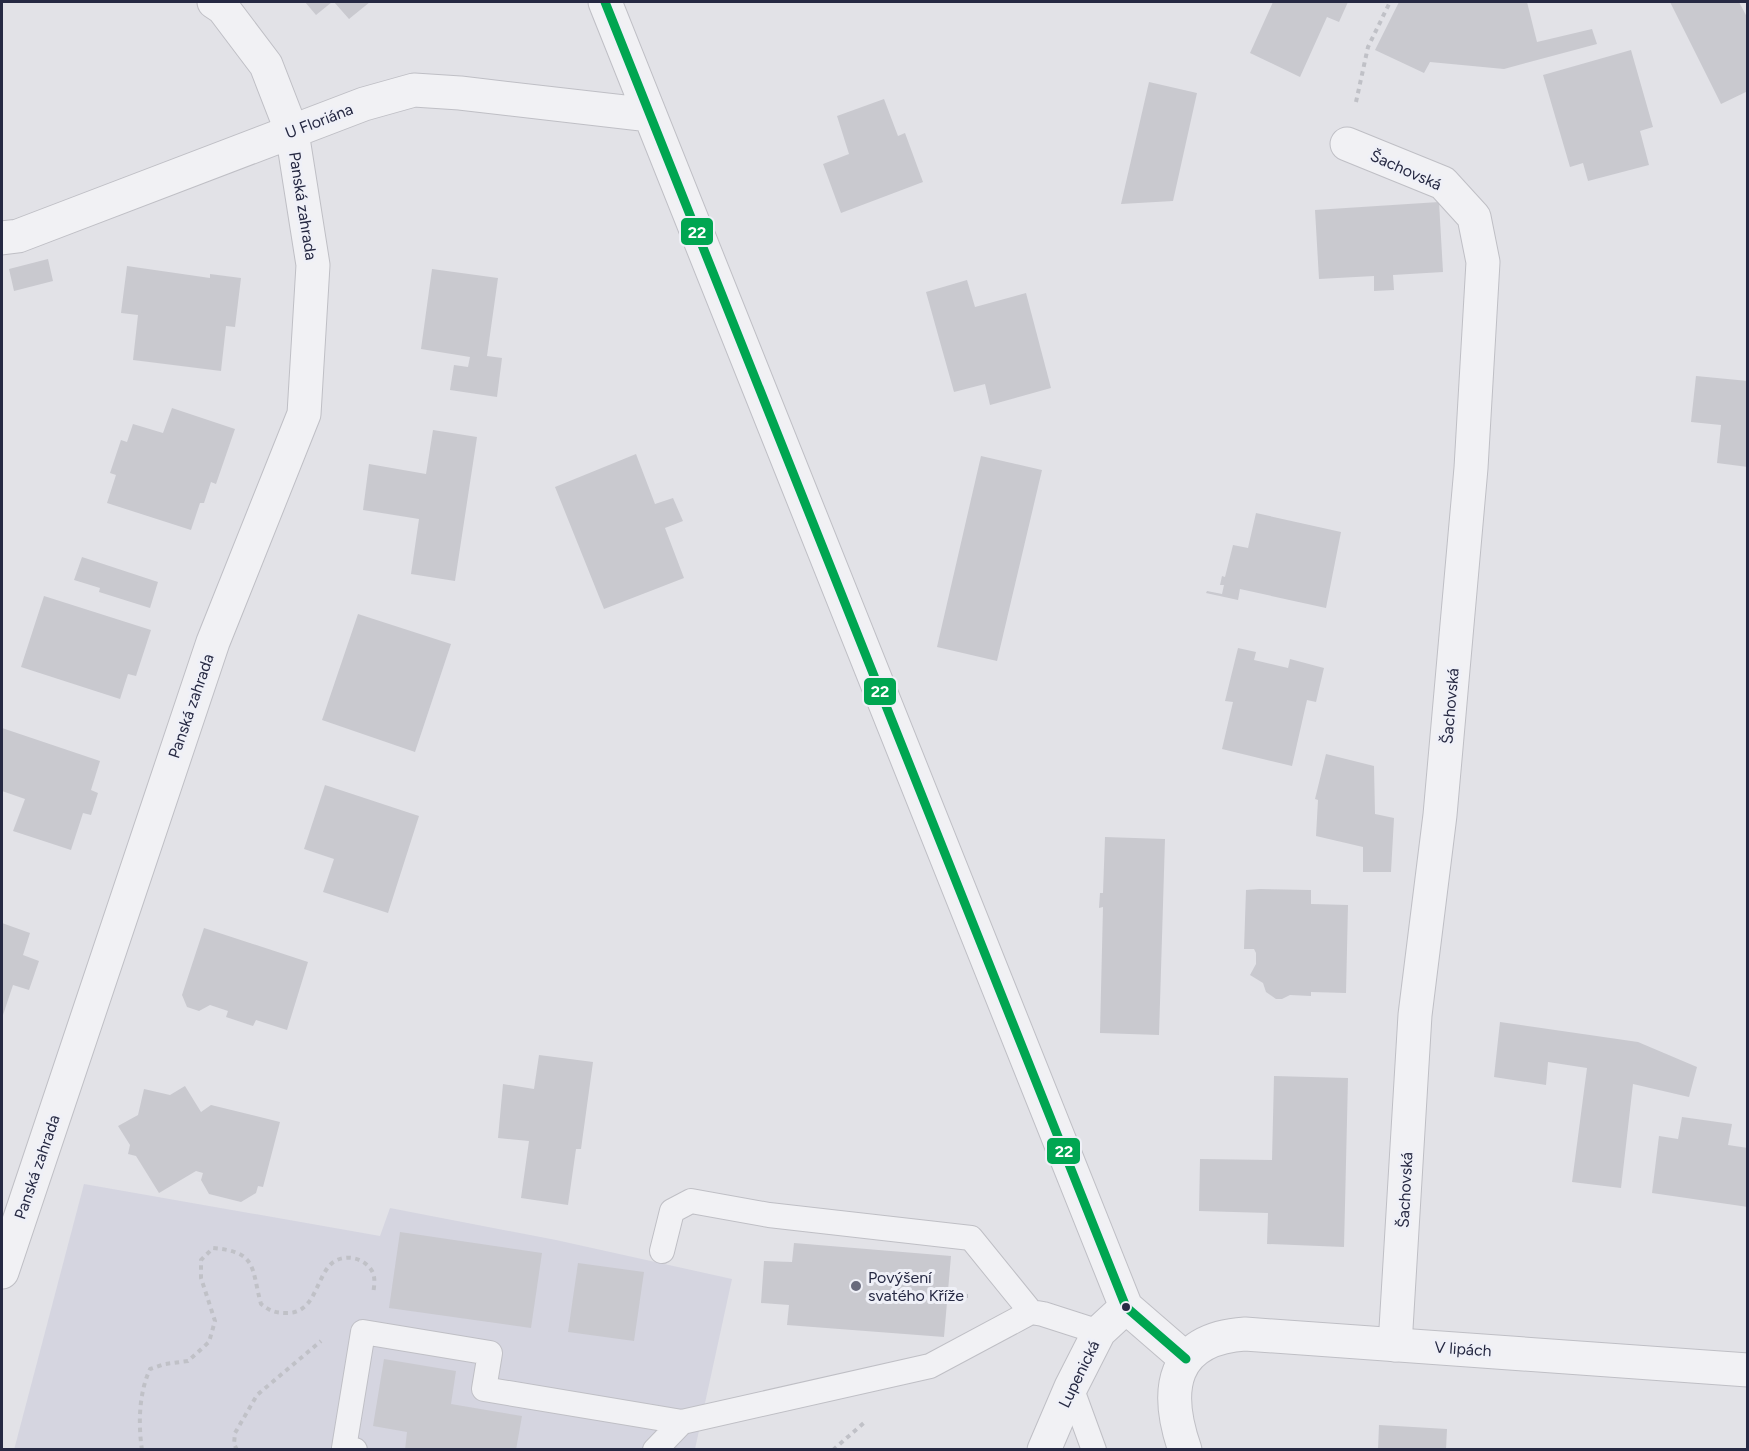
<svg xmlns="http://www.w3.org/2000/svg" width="1749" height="1451" viewBox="0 0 1749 1451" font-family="Figtree,sans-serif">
	<rect width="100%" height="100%" fill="#e2e2e7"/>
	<!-- built -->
	<path fill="#d5d5e0" d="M 84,1184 L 380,1236 L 390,1208 L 556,1240 L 732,1279 L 695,1449 L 14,1450 Z"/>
	<!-- building -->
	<path fill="#c9c9cf" d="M 305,2 L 332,2 L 316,15 Z
		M 334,2 L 370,2 L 349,19 Z
		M 1273,2 L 1348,2 L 1339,22 L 1327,17 L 1300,77 L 1250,53 Z
		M 1399,2 L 1527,2 L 1537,42 L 1592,29 L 1597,44 L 1504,69 L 1430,62 L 1424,73 L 1375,50 Z
		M 1670,2 L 1739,2 L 1748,19 L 1748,91 L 1721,104 Z
		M 1631,50 L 1653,127 L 1640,131 L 1649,165 L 1588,181 L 1583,163 L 1570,167 L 1543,75 Z
		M 1149,82 L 1197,93 L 1173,201 L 1121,204 Z
		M 884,99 L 898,136 L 905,133 L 923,182 L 841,213 L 823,164 L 849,154 L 837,116 Z
		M 1439,202 L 1443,272 L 1393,275 L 1394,290 L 1374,291 L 1374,276 L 1319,279 L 1315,210 Z
		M 48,259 L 53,281 L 14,291 L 9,269 Z
		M 127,266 L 210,278 L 210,274 L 241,278 L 235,327 L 226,326 L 221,371 L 133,360 L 138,315 L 121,313 Z
		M 432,269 L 498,278 L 487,356 L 502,358 L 497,397 L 450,390 L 454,365 L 468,367 L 470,357 L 421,349 Z
		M 967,280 L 975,307 L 1026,293 L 1051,388 L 990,405 L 985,384 L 954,392 L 926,292 Z
		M 1696,376 L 1748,381 L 1748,467 L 1717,463 L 1721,425 L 1691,422 Z
		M 172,408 L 235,429 L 216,484 L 211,482 L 204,503 L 200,503 L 191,530 L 107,503 L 116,475 L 110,473 L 121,440 L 127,442 L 133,424 L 163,433 Z
		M 433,430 L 477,437 L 455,581 L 411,574 L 419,519 L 363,510 L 369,464 L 426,474 Z
		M 636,454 L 655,504 L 673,498 L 683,521 L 665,528 L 684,578 L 604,609 L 555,487 Z
		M 981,456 L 1042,470 L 997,661 L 937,647 Z
		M 1256,513 L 1341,532 L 1326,608 L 1240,589 L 1238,600 L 1206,593 L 1207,591 L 1222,594 L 1224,585 L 1220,585 L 1222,576 L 1225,577 L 1233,545 L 1248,548 Z
		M 82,557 L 158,582 L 150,608 L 99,592 L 100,588 L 74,580 Z
		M 44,596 L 151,630 L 136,676 L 128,674 L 120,699 L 21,667 Z
		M 358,614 L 451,644 L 415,752 L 322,720 Z
		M 1238,648 L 1256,652 L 1254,660 L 1288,668 L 1290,659 L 1324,668 L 1316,702 L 1307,700 L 1292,766 L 1222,749 L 1233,702 L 1225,701 Z
		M 2,728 L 100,761 L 91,790 L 98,793 L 91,815 L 83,813 L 71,850 L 13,831 L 25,799 L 2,791 Z
		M 1326,754 L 1374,766 L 1375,814 L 1394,818 L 1391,872 L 1363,872 L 1363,847 L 1316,836 L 1318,800 L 1315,799 Z
		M 325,785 L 419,816 L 388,913 L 323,892 L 334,859 L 304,849 Z
		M 1105,837 L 1165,839 L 1159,1035 L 1100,1033 L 1103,907 L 1099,908 L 1100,893 L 1103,893 Z
		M 1260,889 L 1311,890 L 1311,904 L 1348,905 L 1346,993 L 1311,992 L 1311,996 L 1290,995 L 1282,999 L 1276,999 L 1266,992 L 1263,983 L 1250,975 L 1256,964 L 1256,953 L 1254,949 L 1244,949 L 1246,890 Z
		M 2,923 L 30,933 L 23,955 L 39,961 L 29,990 L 13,985 L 2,1018 Z
		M 204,928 L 308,962 L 287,1030 L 256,1020 L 253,1026 L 226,1017 L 228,1011 L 210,1005 L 199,1011 L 187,1007 L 182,995 Z
		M 1500,1022 L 1638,1042 L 1697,1067 L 1689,1097 L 1633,1084 L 1621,1188 L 1572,1182 L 1587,1068 L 1548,1062 L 1546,1085 L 1494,1077 Z
		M 539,1055 L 593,1062 L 581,1149 L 576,1149 L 568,1205 L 521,1198 L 529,1141 L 498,1138 L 503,1084 L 534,1089 Z
		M 1274,1076 L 1348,1078 L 1344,1247 L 1267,1244 L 1268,1213 L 1199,1211 L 1200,1159 L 1272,1160 Z
		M 185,1086 L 201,1112 L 211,1105 L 280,1122 L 263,1187 L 258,1186 L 256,1193 L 241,1202 L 209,1194 L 201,1180 L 203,1173 L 196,1171 L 159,1193 L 136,1156 L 128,1154 L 130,1145 L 118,1126 L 138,1115 L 144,1089 L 170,1095 Z
		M 1682,1117 L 1732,1124 L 1728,1145 L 1748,1148 L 1748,1207 L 1652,1193 L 1659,1136 L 1678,1139 Z
		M 400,1232 L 542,1253 L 531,1328 L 389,1308 Z
		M 794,1243 L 951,1256 L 944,1337 L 787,1325 L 789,1305 L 761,1303 L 764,1261 L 792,1262 Z
		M 578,1263 L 644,1272 L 634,1341 L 568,1332 Z
		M 384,1359 L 456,1371 L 451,1404 L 522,1416 L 516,1450 L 405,1450 L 407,1432 L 373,1426 Z
		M 1379,1425 L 1447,1429 L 1446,1450 L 1378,1450 Z"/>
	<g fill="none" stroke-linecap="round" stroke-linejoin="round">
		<defs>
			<path id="service" d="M 662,1251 L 672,1211 L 691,1201 L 769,1215 L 971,1238 L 1031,1312
				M 1071,1387 L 1094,1450
				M 355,1450 L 344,1448 L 363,1332 L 490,1353 L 484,1389 L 682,1422 L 930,1366 L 1031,1312 L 1043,1314 L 1099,1332
				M 655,1450 L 682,1422"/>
			<path id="minor" d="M 605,2 L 1126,1307 L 1186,1359
				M 1347,144 L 1443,183 L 1474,217 L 1483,262 L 1471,468 L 1440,815 L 1415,1015 L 1395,1345
				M 2,238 L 18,236 L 364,104 L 414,90 L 460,93 L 650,115
				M 2,1272 L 213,642 L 304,414 L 313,265 L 292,132 L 266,65 L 223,8 L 214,2
				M 1044,1450 L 1071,1387 L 1099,1332 L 1126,1307"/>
			<path id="tertiary" d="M 1185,1450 C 1164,1390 1171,1339 1245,1334 L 1748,1370"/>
		</defs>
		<!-- service casing -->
		<use href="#service" stroke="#bfbfc5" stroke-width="26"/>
		<!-- minor casing -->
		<use href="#minor" stroke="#bfbfc5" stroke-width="35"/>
		<!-- tertiary casing -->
		<use href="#tertiary" stroke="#bfbfc5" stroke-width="35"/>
		<!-- path -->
		<path stroke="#c0c1c7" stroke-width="4" stroke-dasharray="4.5 4.5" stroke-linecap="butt" d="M 1356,102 L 1368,47 L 1390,2
			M 949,1296 L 968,1296
			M 142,1450 C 138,1423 139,1393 150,1369 L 165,1364 L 188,1361 L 209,1342 L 215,1321 L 201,1278 L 201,1260 L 213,1248 C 258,1252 251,1268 261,1304 C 270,1311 275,1313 286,1313 C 315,1314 315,1280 331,1264 C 343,1253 364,1257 372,1271 C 376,1278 374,1287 373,1294
			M 237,1450 L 234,1444 L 235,1433 L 257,1395 L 321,1341
			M 833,1450 L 866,1421"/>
		<!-- service -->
		<use href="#service" stroke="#f1f1f4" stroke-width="24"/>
		<!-- minor -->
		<use href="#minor" stroke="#f1f1f4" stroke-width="33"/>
		<!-- tertiary -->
		<use href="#tertiary" stroke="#f1f1f4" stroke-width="33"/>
		<defs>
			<path id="bus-1" d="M 605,2 L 1126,1307 L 1186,1359"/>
		</defs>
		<!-- bus-1 casing -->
		<use href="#bus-1" stroke="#eff0f7" stroke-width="14"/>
		<!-- bus-1 -->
		<use href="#bus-1" stroke="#00a651" stroke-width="9"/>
	</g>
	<!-- markers -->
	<circle fill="#686a7c" stroke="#eff0f7" stroke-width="2" cx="856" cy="1286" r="6"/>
	<circle fill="#262943" stroke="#eff0f7" stroke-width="2" cx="1126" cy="1307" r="5"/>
	<g text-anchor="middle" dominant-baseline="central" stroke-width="6" stroke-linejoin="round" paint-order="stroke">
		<!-- street labels -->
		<g font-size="16" fill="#262943" stroke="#eff0f7">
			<text transform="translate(319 121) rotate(-21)">U Floriána</text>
			<text transform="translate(1406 170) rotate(24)">Šachovská</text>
			<text transform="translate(303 206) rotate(81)">Panská zahrada</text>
			<text transform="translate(191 706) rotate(-71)">Panská zahrada</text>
			<text transform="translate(1450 706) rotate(-85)">Šachovská</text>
			<text transform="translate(37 1167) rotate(-71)">Panská zahrada</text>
			<text transform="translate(1405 1190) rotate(-87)">Šachovská</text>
			<text transform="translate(1463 1349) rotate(4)">V lipách</text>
			<text transform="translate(1079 1374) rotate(-64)">Lupenická</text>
		</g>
		<!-- poi labels -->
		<g font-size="16" fill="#262943" stroke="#eff0f7" text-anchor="start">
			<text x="868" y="1277">Povýšení<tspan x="868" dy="18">svatého Kříže</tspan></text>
		</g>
	</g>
	<g stroke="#eff0f7" stroke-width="2">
		<rect x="680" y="217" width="34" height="29" rx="6" fill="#00a651"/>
		<rect x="863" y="677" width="34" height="29" rx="6" fill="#00a651"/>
		<rect x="1046" y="1137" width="35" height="28" rx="6" fill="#00a651"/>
	</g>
	<g font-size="16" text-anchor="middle" font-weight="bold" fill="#fff">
		<text x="697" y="238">22</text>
		<text x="880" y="697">22</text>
		<text x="1064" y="1157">22</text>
	</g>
	<!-- border -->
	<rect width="1749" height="1451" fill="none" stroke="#262943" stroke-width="6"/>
</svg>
